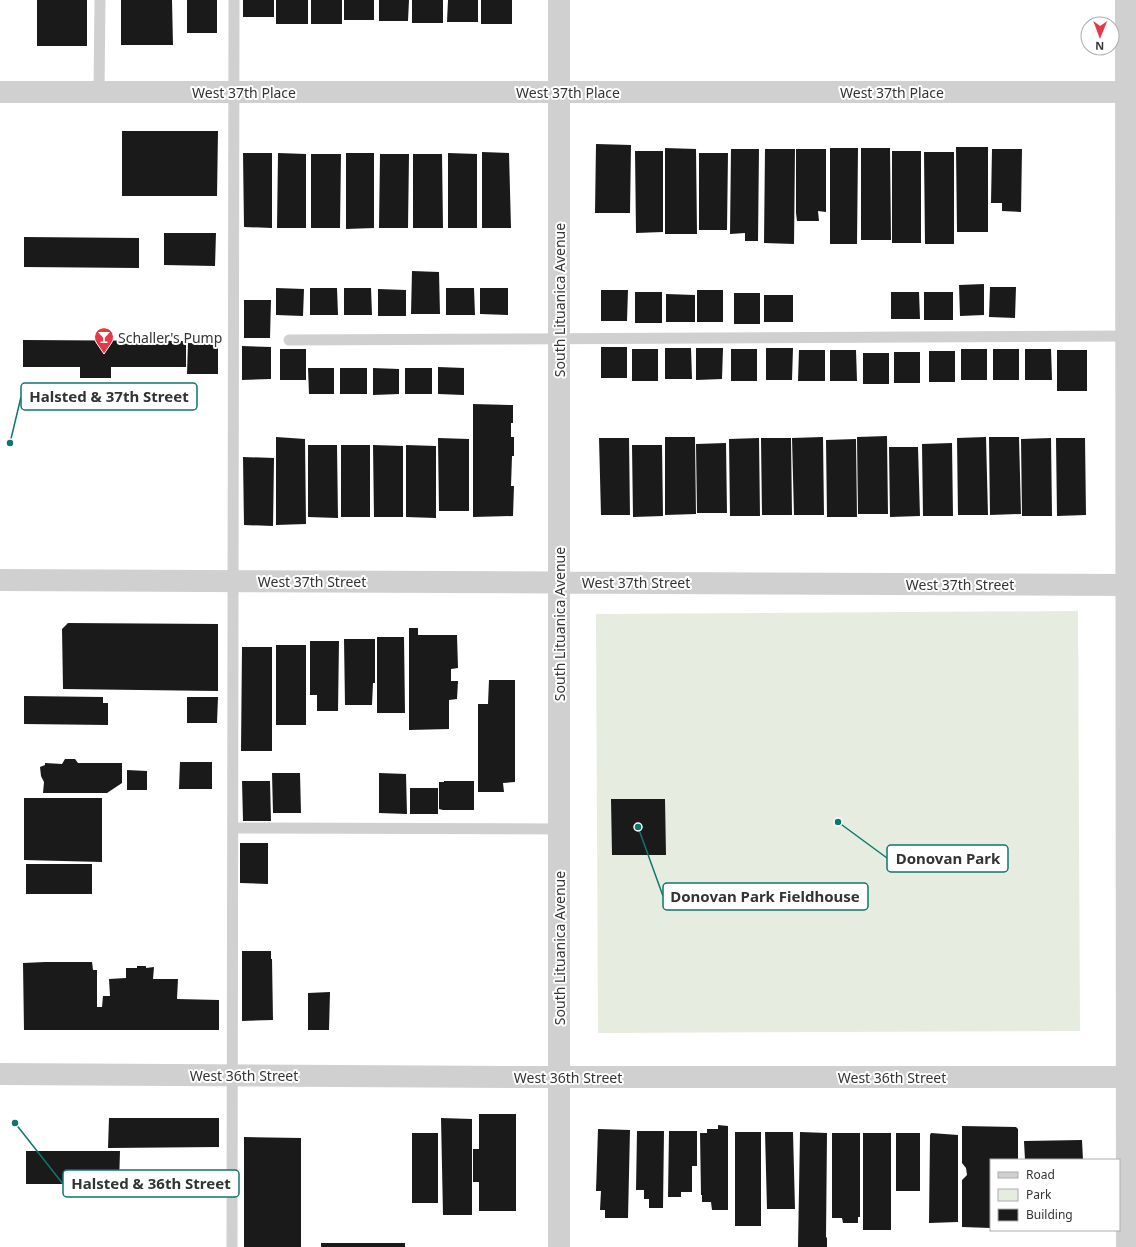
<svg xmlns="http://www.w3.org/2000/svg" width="1136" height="1247" viewBox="0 0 1136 1247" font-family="'Noto Sans',sans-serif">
	<rect width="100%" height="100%" fill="#fff"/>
	<!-- green -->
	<path fill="#e6ecdf" d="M 1078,611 L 1080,1031 L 598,1033 L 596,614 Z"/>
	<!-- building -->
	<path fill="#1a1a1a" d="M 37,0 L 87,0 L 87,46 L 37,46 Z
		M 121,0 L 172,0 L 173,45 L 121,45 Z
		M 187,0 L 217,0 L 217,33 L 187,33 Z
		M 243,0 L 274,0 L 274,17 L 243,17 Z
		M 276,0 L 308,0 L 308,24 L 276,24 Z
		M 311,0 L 342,0 L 342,24 L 311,24 Z
		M 344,0 L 374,0 L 374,20 L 344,20 Z
		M 379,0 L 409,0 L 408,21 L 379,21 Z
		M 412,0 L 443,0 L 443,23 L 412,23 Z
		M 448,0 L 478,0 L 478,22 L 447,22 Z
		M 481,0 L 512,0 L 512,24 L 481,24 Z
		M 122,131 L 218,131 L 217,196 L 122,196 Z
		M 596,144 L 631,145 L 630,213 L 595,213 Z
		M 956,147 L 988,147 L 988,232 L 957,232 Z
		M 665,148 L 696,149 L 697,234 L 665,234 Z
		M 830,148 L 858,148 L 857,244 L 830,244 Z
		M 861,148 L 890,148 L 891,240 L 861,240 Z
		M 731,149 L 759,149 L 758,241 L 745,241 L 745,233 L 730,234 Z
		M 765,149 L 795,149 L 794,244 L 764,243 Z
		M 796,149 L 826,149 L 826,212 L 818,211 L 819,221 L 797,221 L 796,213 Z
		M 992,149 L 1022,149 L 1021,212 L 1002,211 L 1002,203 L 991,203 Z
		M 635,151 L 663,151 L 663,232 L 636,233 Z
		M 892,151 L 921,151 L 921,243 L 892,243 Z
		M 482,152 L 509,153 L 511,228 L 482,228 Z
		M 924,152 L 954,152 L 954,244 L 925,244 Z
		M 243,153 L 272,153 L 272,228 L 244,227 Z
		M 278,153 L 306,154 L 306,228 L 277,228 Z
		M 346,153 L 374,153 L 374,228 L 346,229 Z
		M 448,153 L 477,154 L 477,228 L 448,228 Z
		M 699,153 L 728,153 L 727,230 L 699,230 Z
		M 311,154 L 341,154 L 340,228 L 311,228 Z
		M 380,154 L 409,154 L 408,228 L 379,228 Z
		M 413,154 L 442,154 L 443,228 L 413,228 Z
		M 164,233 L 216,233 L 215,266 L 164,265 Z
		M 24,237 L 139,238 L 139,268 L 24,267 Z
		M 412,271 L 439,272 L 440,314 L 411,314 Z
		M 984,284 L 984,315 L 960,316 L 959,285 Z
		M 990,287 L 1016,287 L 1015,318 L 989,317 Z
		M 276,288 L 304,289 L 303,316 L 276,315 Z
		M 310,288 L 337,288 L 338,315 L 310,315 Z
		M 344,288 L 371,288 L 372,315 L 344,315 Z
		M 446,288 L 474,288 L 475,315 L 446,315 Z
		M 480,288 L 508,288 L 508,315 L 480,314 Z
		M 378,289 L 406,290 L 406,316 L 378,316 Z
		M 601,290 L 628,290 L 627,321 L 601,321 Z
		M 697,290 L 723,290 L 723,322 L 697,322 Z
		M 635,292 L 662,292 L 662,323 L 635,323 Z
		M 891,292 L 919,292 L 920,319 L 891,319 Z
		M 924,292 L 953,292 L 953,320 L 924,320 Z
		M 734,293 L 760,293 L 760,324 L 734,324 Z
		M 666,294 L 695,295 L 695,322 L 666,322 Z
		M 764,295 L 793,295 L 793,322 L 764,322 Z
		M 244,300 L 271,300 L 270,338 L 244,338 Z
		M 23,340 L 186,341 L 186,367 L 111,367 L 111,378 L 80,378 L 80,367 L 23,367 Z
		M 188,343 L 218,344 L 218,374 L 187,374 Z
		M 242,346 L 271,347 L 271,379 L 242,380 Z
		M 601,347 L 627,347 L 627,378 L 601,378 Z
		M 665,348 L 691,348 L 692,379 L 665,379 Z
		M 696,348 L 723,348 L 722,379 L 696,380 Z
		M 766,348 L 793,348 L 792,380 L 766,380 Z
		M 280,349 L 306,349 L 306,380 L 280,380 Z
		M 632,349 L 658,349 L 658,381 L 632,381 Z
		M 731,349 L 757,349 L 757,381 L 731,381 Z
		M 961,349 L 987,349 L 987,380 L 961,380 Z
		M 993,349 L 1019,349 L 1019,380 L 993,380 Z
		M 1025,349 L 1051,349 L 1052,380 L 1025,380 Z
		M 799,350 L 825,350 L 825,381 L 798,381 Z
		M 830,350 L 856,350 L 857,381 L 830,381 Z
		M 1057,350 L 1087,350 L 1087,391 L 1057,391 Z
		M 929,351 L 955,351 L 955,382 L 929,382 Z
		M 894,352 L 920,352 L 920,383 L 894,383 Z
		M 863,353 L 889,353 L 889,384 L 863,384 Z
		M 438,367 L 464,368 L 464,395 L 438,394 Z
		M 308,368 L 334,368 L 334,394 L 309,394 Z
		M 340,368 L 367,368 L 367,394 L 340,394 Z
		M 373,368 L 399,369 L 399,394 L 373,395 Z
		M 405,368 L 432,368 L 432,394 L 405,394 Z
		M 473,404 L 513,405 L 513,423 L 511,423 L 511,437 L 514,437 L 514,456 L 512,456 L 511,486 L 514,486 L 513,516 L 473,517 Z
		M 887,436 L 888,514 L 858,514 L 857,437 Z
		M 276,437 L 305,439 L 306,524 L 276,525 Z
		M 665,437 L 695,437 L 696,514 L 665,515 Z
		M 823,437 L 824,515 L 794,515 L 792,438 Z
		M 986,437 L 988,515 L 958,515 L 957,438 Z
		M 989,437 L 1019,437 L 1021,514 L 990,515 Z
		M 438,438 L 469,439 L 469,511 L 439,511 Z
		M 599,438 L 629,438 L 630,515 L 601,515 Z
		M 759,438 L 760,516 L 730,516 L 729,439 Z
		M 761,438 L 791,438 L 792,515 L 762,515 Z
		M 1051,438 L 1052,516 L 1022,516 L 1021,439 Z
		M 1056,438 L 1085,438 L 1086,515 L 1057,516 Z
		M 856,439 L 857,517 L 827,517 L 826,440 Z
		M 726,443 L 727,513 L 697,513 L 696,444 Z
		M 952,443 L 953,516 L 923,516 L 922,444 Z
		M 308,445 L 337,445 L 338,518 L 308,517 Z
		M 341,445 L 370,445 L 370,517 L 341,517 Z
		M 373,445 L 403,446 L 403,517 L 374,517 Z
		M 406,445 L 436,446 L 436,518 L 406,517 Z
		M 632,445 L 662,445 L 663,516 L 633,517 Z
		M 889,447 L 918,447 L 920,516 L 890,517 Z
		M 243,457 L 274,458 L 273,526 L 244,525 Z
		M 68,623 L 218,624 L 218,691 L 63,689 L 62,629 Z
		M 409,628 L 418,628 L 418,635 L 457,635 L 458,668 L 451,669 L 451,681 L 458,681 L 457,699 L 449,700 L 449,729 L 409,730 Z
		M 377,637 L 404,637 L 405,713 L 377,713 Z
		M 344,639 L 375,639 L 375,683 L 373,683 L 372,705 L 345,705 Z
		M 310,641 L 339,641 L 338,711 L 317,711 L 317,695 L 310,695 Z
		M 276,645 L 306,645 L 306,725 L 276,725 Z
		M 242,647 L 272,647 L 272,751 L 241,751 Z
		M 489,680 L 515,680 L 515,782 L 503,783 L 504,792 L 478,792 L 478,704 L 488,704 Z
		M 24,696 L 103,697 L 103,703 L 108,703 L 108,725 L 24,724 Z
		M 187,697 L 218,697 L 217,723 L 187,723 Z
		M 65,759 L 75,759 L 78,763 L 122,763 L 122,783 L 107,793 L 43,793 L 44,782 L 41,776 L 40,767 L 45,765 L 45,763 L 62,764 Z
		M 180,762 L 212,762 L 212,789 L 179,789 Z
		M 127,770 L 147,771 L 147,790 L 127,790 Z
		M 272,773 L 300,773 L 301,813 L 273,813 Z
		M 379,773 L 406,774 L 407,814 L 379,813 Z
		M 242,781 L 270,781 L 271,821 L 243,821 Z
		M 444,781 L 474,781 L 474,810 L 443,810 L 439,809 L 439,782 L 444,782 Z
		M 410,788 L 438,788 L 438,814 L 410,814 Z
		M 24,798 L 102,798 L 102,862 L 24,860 Z
		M 611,799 L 665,799 L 666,855 L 612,855 Z
		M 240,843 L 268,843 L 268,884 L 240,883 Z
		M 26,864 L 92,864 L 92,894 L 26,894 Z
		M 242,951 L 271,951 L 271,959 L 272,959 L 273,1020 L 242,1021 Z
		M 45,962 L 92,962 L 93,970 L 97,970 L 97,1007 L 102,1007 L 103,996 L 110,996 L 109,979 L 126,978 L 126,968 L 137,968 L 137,966 L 146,966 L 146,968 L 154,967 L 153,979 L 178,979 L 177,999 L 219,1000 L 219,1030 L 24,1030 L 23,963 Z
		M 330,992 L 329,1030 L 308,1030 L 308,993 Z
		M 479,1114 L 516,1114 L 516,1211 L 479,1211 L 479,1182 L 473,1182 L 473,1149 L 479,1149 Z
		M 109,1118 L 219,1118 L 219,1147 L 108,1148 Z
		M 441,1118 L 472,1119 L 472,1215 L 443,1215 Z
		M 718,1125 L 728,1126 L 728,1210 L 712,1210 L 711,1202 L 702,1202 L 702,1195 L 701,1195 L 700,1133 L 707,1133 L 707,1129 L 718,1129 Z
		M 962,1126 L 1016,1127 L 1018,1129 L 1018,1160 L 991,1160 L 991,1228 L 962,1227 L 962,1180 L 967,1175 L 966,1168 L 962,1163 Z
		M 598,1129 L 630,1130 L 628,1218 L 605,1218 L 605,1210 L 600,1210 L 601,1191 L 596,1191 Z
		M 637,1131 L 664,1131 L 663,1208 L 649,1208 L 649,1199 L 644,1199 L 644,1190 L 636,1190 Z
		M 669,1131 L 697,1131 L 697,1166 L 692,1166 L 692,1192 L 681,1192 L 681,1197 L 668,1197 Z
		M 735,1132 L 761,1132 L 761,1226 L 735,1226 Z
		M 765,1132 L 793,1132 L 795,1209 L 767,1209 Z
		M 800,1132 L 827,1133 L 826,1237 L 827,1238 L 827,1247 L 798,1247 Z
		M 412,1133 L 438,1133 L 438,1203 L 412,1203 Z
		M 832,1133 L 860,1133 L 860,1217 L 858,1217 L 858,1223 L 843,1223 L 842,1218 L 832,1218 Z
		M 863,1133 L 891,1133 L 891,1230 L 863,1230 Z
		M 896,1133 L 920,1133 L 920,1191 L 896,1191 Z
		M 931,1133 L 958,1135 L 958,1222 L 929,1223 L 930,1135 Z
		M 244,1137 L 301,1138 L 301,1247 L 244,1247 Z
		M 1082,1140 L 1083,1160 L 1025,1160 L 1024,1141 Z
		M 26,1151 L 120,1151 L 119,1184 L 26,1184 Z
		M 321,1243 L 405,1243 L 405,1247 L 321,1247 Z"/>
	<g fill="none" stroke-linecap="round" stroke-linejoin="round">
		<!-- lane -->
		<path stroke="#d0d0d0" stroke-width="11" d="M 99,92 L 100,0
			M 289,340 L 1129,336
			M 233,828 L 559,829
			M 232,1247 L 234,0"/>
		<!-- street -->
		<path stroke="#d0d0d0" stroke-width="22" d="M 559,0 L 559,1247
			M 1126,0 L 1127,1247
			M 0,92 L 1136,92
			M 0,580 L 1127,585
			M 0,1074 L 521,1077 L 1136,1077"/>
	</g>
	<!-- icons -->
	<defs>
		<symbol id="bar-pin" viewBox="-11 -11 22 30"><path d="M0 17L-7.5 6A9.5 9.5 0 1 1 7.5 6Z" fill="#e63946" stroke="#fff"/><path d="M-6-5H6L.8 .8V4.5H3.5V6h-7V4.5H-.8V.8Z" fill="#fff"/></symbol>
	</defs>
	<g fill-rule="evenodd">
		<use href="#bar-pin" x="93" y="326" width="22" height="30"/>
	</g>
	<g text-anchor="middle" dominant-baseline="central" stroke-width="4" stroke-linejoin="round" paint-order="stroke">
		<!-- street labels -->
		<g font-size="14" fill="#333" stroke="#fff">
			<text x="244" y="92">West 37th Place</text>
			<text x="568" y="92">West 37th Place</text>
			<text x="892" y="92">West 37th Place</text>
			<text transform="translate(559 300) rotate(-90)">South Lituanica Avenue</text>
			<text x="312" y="581">West 37th Street</text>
			<text x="636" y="582">West 37th Street</text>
			<text x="960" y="584">West 37th Street</text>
			<text transform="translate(559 624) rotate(-90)">South Lituanica Avenue</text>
			<text transform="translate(559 948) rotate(-90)">South Lituanica Avenue</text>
			<text x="244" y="1075">West 36th Street</text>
			<text x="568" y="1077">West 36th Street</text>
			<text x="892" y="1077">West 36th Street</text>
		</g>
		<!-- poi labels -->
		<g font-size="14" fill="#333" stroke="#fff" text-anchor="start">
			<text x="118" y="337">Schaller's Pump</text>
		</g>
	</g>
	<!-- callouts -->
	<path fill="none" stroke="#0f766e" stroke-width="1.5" d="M10 443L21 397M838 822L887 858M638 827L663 896M15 1123L63 1184"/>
	<g fill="#0f766e" stroke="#fff" stroke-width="1.5">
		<circle cx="10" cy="443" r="4"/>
		<circle cx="838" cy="822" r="4"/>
		<circle cx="638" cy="827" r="4"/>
		<circle cx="15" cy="1123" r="4"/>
	</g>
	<g fill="#fff" stroke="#0f766e" stroke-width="1.5">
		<rect x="21" y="383" width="176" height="27" rx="4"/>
		<rect x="887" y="845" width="121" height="27" rx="4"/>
		<rect x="663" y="883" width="205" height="27" rx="4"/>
		<rect x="63" y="1170" width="176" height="27" rx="4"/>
	</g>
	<g font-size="15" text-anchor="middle" font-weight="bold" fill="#333">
		<text x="109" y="402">Halsted &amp; 37th Street</text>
		<text x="948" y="864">Donovan Park</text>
		<text x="765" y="902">Donovan Park Fieldhouse</text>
		<text x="151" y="1189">Halsted &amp; 36th Street</text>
	</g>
	<!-- legend -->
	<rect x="990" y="1159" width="130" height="72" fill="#ffffff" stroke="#adadad"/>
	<rect x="998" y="1172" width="20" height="6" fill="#d0d0d0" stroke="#adadad"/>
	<text x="1026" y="1179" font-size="12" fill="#333333">Road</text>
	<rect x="998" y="1189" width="20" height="12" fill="#e6ecdf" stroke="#adadad"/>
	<text x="1026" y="1199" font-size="12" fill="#333333">Park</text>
	<rect x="998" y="1209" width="20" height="12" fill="#1a1a1a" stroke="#adadad"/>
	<text x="1026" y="1219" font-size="12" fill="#333333">Building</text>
	<!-- north arrow -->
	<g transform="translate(1100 36) rotate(181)"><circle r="19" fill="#ffffff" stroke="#adadad"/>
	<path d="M0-3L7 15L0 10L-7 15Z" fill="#e63946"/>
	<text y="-6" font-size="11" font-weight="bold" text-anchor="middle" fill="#333333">N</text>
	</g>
</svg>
